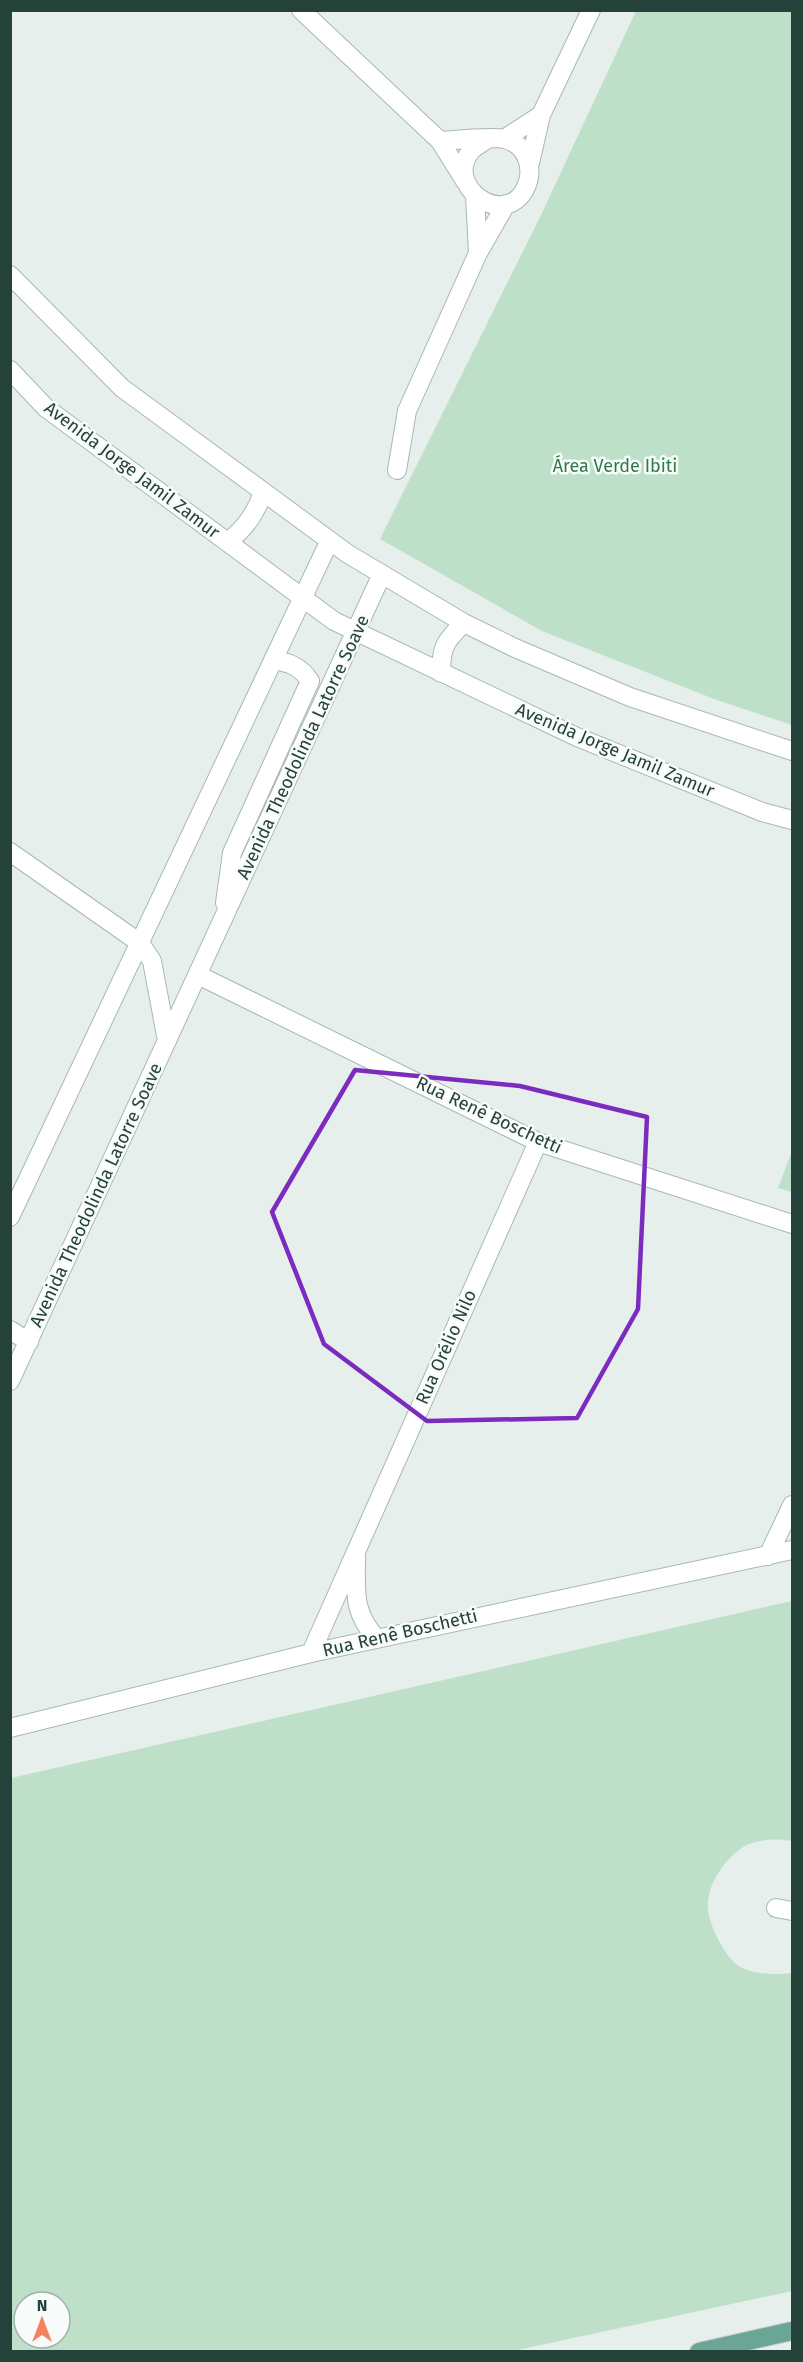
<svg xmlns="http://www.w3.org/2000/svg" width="803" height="2362" viewBox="0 0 803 2362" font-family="'Fira Sans',sans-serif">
	<rect width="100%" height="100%" fill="#e6efeb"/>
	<!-- green -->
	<path fill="#bfe0c8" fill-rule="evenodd" d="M 636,11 L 792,11 L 792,725 L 714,699 L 542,631 L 380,539 L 541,215 Z
		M 792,1151 L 792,1192 L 778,1188 Z
		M 792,1601 L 792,1841 C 778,1838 756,1839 743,1847 C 724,1860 706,1886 708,1909 C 709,1926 727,1961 742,1968 C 758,1975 776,1975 792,1973 L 792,2291 L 513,2351 L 11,2351 L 11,1778 ZM 24,2302 L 60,2302 L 60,2338 L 24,2338 Z"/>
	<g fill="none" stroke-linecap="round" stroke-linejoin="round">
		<defs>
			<path id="minor" d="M 301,10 L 440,141 L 465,181
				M 504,139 L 541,115
				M 440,141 C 455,140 492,136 505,139 C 529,146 535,171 524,191 C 502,228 443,185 471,151 C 474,147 482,143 486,140
				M 530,163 L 541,115 L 591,10
				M 475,196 L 478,253
				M 10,275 L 122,388 L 348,554 L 464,623 L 515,648 L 630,697 L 792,751
				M 10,370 L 46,408 L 334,621 L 577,737 L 762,812 L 792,820
				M 397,470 L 407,411 L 478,253 L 506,204
				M 228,542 C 246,527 255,514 263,493
				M 441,673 C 441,647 445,641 464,623
				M 10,852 L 140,943 L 152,961 L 167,1041
				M 225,903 L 232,853 L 310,681 C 301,667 289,662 273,660
				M 198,975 L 538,1142 L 792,1224
				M 10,1217 L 329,542
				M 10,1330 L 29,1342
				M 10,1381 L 382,574
				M 356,1556 C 356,1591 352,1612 377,1639
				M 768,1556 L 792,1505
				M 311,1653 L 538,1142
				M 10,1728 L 311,1653 L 792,1550
				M 776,1908 L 792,1911"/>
			<path id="major" d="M 699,2352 L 792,2331"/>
		</defs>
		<!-- minor casing -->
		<use href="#minor" stroke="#a8b8b2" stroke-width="20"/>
		<!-- major casing -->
		<use href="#major" stroke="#c2cac8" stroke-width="20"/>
		<!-- minor -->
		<use href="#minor" stroke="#fff" stroke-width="18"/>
		<!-- major -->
		<use href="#major" stroke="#6aa596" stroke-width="18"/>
	</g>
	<!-- marked area -->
	<path fill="none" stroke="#7b2cbf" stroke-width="4.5" stroke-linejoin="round" d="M 355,1070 L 520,1086 L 647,1117 L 638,1309 L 577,1418 L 427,1421 L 324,1344 L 272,1212 Z"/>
	<g text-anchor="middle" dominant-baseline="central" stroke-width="5" stroke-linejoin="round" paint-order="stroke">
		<!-- park labels -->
		<g font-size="18" fill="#2d7a4b" stroke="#f7fbf9">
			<text x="615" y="466">Área Verde Ibiti</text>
		</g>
		<!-- street labels -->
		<g font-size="18" fill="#24423a" stroke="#f7fbf9">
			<text transform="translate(132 470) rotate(37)">Avenida Jorge Jamil Zamur</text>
			<text transform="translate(303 747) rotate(-65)">Avenida Theodolinda Latorre Soave</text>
			<text transform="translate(615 750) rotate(23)">Avenida Jorge Jamil Zamur</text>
			<text transform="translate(489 1115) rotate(25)">Rua Renê Boschetti</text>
			<text transform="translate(96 1195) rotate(-65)">Avenida Theodolinda Latorre Soave</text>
			<text transform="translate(446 1347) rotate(-66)">Rua Orélio Nilo</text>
			<text transform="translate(400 1633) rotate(-13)">Rua Renê Boschetti</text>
		</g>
	</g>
	<!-- border -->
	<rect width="803" height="2362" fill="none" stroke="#24423a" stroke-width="24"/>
	<!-- north arrow -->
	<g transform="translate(42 2320)"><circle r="28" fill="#f7fbf9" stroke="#a3b1ad" stroke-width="1.5"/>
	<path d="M0-4.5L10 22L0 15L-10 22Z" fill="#f4845f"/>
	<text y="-9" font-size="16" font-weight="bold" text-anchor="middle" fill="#24423a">N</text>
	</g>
</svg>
